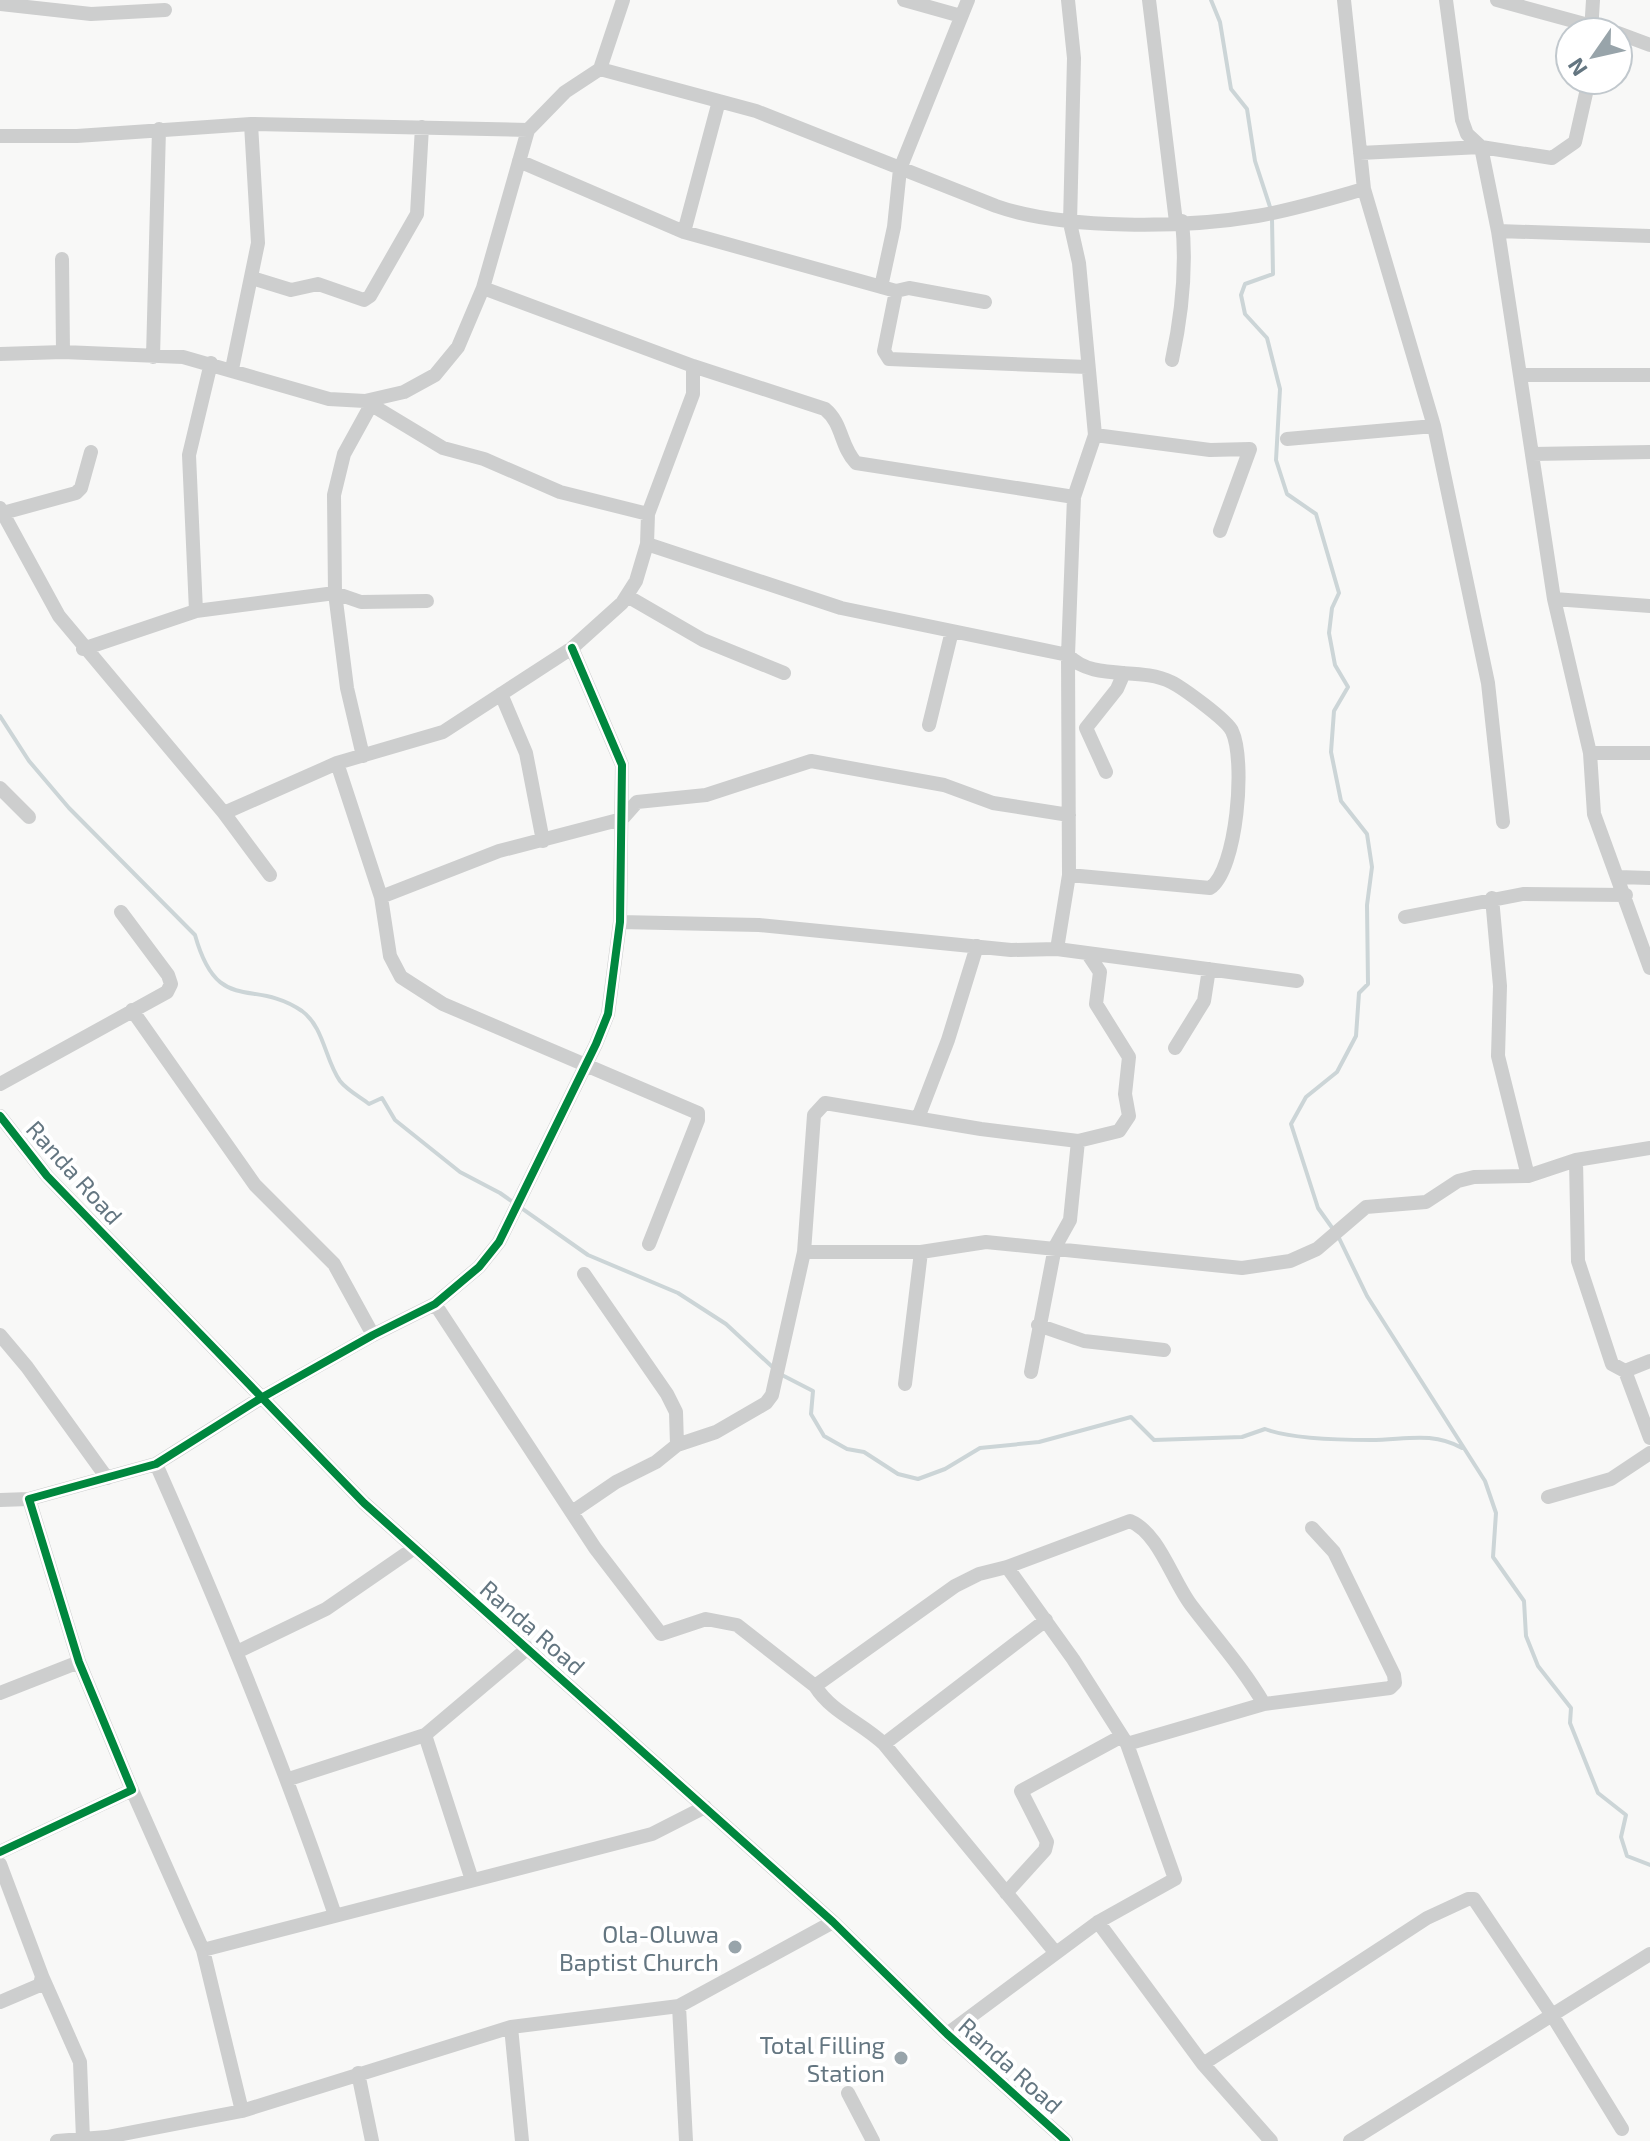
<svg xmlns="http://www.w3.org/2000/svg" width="1650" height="2141" viewBox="0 0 1650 2141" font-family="'Exo 2',sans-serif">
	<rect width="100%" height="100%" fill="#f8f8f7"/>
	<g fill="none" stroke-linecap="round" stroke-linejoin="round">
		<!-- stream -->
		<path stroke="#ccd5d7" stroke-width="4" d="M 1211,0 L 1220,22 L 1231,89 L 1247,109 L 1255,161 L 1271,210
			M 1272,219 L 1273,274 L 1245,284 L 1241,295 L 1245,314 L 1267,338 L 1280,389 L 1276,460 L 1287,494 L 1316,514 L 1339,593 L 1332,608 L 1329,633 L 1335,665 L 1348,687 L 1334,711 L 1331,752 L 1341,801 L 1367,834 L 1372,867 L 1367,905 L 1368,984 L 1359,993 L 1356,1036 L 1346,1055 L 1337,1072 L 1306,1097 L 1291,1124 L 1318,1208 L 1333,1229
			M 0,716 L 29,761 L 69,808 L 195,935 C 218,1017 253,977 302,1011 C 324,1027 325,1060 340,1081 C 347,1090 360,1097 369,1104 L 382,1098 L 395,1120 L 460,1172 L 500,1193 L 588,1255 L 678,1293 L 726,1324 L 780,1374 L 813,1391 L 811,1414 L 824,1436 L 847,1449 L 864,1452 L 898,1474 L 918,1479 L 945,1469 L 980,1448 L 1039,1442 L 1131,1417 L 1154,1440 L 1242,1437 L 1265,1429 C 1291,1439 1342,1440 1371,1440 C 1405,1440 1431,1431 1462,1448
			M 1338,1236 L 1367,1296 L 1485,1481 L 1496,1513 L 1493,1557 L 1524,1601 L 1526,1636 L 1538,1666 L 1571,1708 L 1570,1723 L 1598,1793 L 1626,1815 L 1621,1837 L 1627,1856 L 1650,1865"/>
		<!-- minor -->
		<path stroke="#cdcece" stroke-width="14" d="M 904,0 L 961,16
			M 1149,0 L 1176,222
			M 1344,0 L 1364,189 L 1434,426 L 1488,683 L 1503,822
			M 1446,0 L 1462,120 L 1467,134 L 1481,147 L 1498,231 L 1554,599 L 1590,753 L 1594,814 L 1650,968
			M 1497,0 L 1614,32
			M 0,4 L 91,14 L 165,10
			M 1591,32 L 1593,0
			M 1618,33 L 1650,45
			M 600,69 L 756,111 L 996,206 C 1064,230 1186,228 1257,216 C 1293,210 1329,199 1364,189
			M 0,136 L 77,136 L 251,124 L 528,130
			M 1360,153 L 1481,147 L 1552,158 L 1575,142 L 1589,80
			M 519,161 L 684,232 L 896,291 L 884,351 L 889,359 L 1087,367
			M 1498,231 L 1650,236
			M 684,232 L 719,101
			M 62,259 L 63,352
			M 252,278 L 291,290 L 318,284 L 364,300 L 370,296 L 417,214 L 422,127
			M 881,287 L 894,227 L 900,169 L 968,0
			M 483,288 L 693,366 L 825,409 C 843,424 840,446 856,463 L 1074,497
			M 896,291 L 909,288 L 985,302
			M 0,354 L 63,352 L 183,357 L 329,399 L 365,401 L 404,392 L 435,375 L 458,347 L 483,288 L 528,130 L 565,92 L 600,69 L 623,0
			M 153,357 L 159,129
			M 1172,360 C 1182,314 1187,269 1182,221
			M 232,369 L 258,243 L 251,124
			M 1520,375 L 1650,375
			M 365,401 L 443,448 L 484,459 L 560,492 L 648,514
			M 1095,435 L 1210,450 L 1250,449 L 1220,531
			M 1287,439 L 1434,426
			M 1532,454 L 1650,452
			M 0,508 L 59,616 L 224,813 L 270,875
			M 3,513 L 76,493 L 81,488 L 91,452
			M 647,544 L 841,608 L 1068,655 C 1093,682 1139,666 1171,682 C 1183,688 1227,720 1232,731 C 1246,760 1237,870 1210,888 L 1069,875
			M 627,596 L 703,640 L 784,673
			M 1554,599 L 1650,606
			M 196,611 L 189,455 L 211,363
			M 83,649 L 196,611 L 335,593 L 361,602 L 427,601
			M 501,694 L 526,753 L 543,841
			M 929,725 L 952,631
			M 1590,753 L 1650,753
			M 363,756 L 347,688 L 335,593 L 334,495 L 344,454 L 371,405
			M 337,763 L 381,897 L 390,956 L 401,977 L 443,1004 L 698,1113 L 698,1120 L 649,1244
			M 1106,772 L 1086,728 L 1117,689 L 1124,673
			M 0,788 L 29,817
			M 224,813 L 337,763 L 443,732 L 572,648 L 622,603 L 636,581 L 647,544 L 648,514 L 693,394 L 693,366
			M 1618,877 L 1650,878
			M 381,897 L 499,851 L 622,819 L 637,802 L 706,795 L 811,761 L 944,785 L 993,803 L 1069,815
			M 1492,898 L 1500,986 L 1498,1056 L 1528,1176
			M 1405,917 L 1523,894 L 1626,895
			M 620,922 L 759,925 L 1011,950 L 1057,949 L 1297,981
			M 1057,949 L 1069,875 L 1068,655 L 1074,497 L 1095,435 L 1079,263 L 1070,223 L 1074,58 L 1068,0
			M 132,1010 L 255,1185 L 334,1264 L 373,1335
			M 1175,1048 L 1204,1001 L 1209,969
			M 0,1084 L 167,992 L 171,984 L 168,975 L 121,912
			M 0,1116 L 47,1176 L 364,1503 L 833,1922 L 947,2034 L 1066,2141
			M 918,1118 L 948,1040 L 977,946
			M 1078,1141 L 1119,1131 L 1129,1116 L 1125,1094 L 1129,1057 L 1096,1004 L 1100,972 L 1088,954
			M 1576,1160 L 1578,1261 L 1612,1364 L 1625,1371 L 1650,1361
			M 804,1252 L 921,1252 L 986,1242 L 1242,1268 L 1290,1261 L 1317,1249 L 1366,1207 L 1426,1202 L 1458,1181 L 1474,1177 L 1528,1176 L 1576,1160 L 1650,1148
			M 584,1274 L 667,1394 L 676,1412 L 677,1445
			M 435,1304 L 595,1548 L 661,1634 L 706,1619 L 737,1625 L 815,1686
			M 1038,1325 L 1084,1341 L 1164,1350
			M 0,1335 L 27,1367 L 107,1478
			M 1625,1371 L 1650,1438
			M 905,1384 L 921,1252
			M 156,1464 C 222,1613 283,1761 335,1915
			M 1548,1497 L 1611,1479 L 1650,1453
			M 0,1500 L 29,1499
			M 572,1512 L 616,1482 L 656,1462 L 677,1445 L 716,1432 L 766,1403 L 772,1395 L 804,1252 L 814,1115 L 825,1103 L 981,1129 L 1078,1141 L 1070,1220 L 1055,1247 L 1031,1372
			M 239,1651 L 326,1609 L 413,1549
			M 0,1693 L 79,1662
			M 425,1735 L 472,1880
			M 884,1744 L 1046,1620
			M 1127,1744 L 1264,1704 L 1390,1688 L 1395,1683 L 1394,1675 L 1334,1552 L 1312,1528
			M 289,1779 L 425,1735 L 528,1648
			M 132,1790 L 203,1950 L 242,2111
			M 0,1852 L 132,1790 L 79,1662 L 29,1499 L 156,1464 L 261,1398 L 373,1335 L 435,1304 L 479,1267 L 499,1242 L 596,1044 L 608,1014 L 620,922 L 622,765 L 572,648
			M 0,1864 L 42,1976 L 40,1985 L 0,2002
			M 1006,1893 L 1045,1850 L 1047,1842 L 1021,1791 L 1122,1736
			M 1098,1922 L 1203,2064 L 1271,2141
			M 203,1950 L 652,1834 L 705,1807
			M 1055,1952 L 884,1744 C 861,1722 832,1713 815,1686 L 955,1586 L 979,1574 L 1007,1567 L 1130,1521 C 1159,1533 1172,1580 1191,1605 C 1216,1638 1243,1668 1264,1704
			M 42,1976 L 80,2062 L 83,2139
			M 679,2006 L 686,2141
			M 511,2027 L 522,2141
			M 947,2034 L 1098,1922 L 1175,1879 L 1127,1744 L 1073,1659 L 1007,1567
			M 1203,2064 L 1427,1918 L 1468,1899 L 1474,1899 L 1552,2015 L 1622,2129
			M 358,2073 L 372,2141
			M 848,2093 L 873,2141
			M 57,2141 L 107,2137 L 242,2111 L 511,2027 L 679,2006 L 833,1922
			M 1350,2141 L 1650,1954"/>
		<defs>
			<path id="cycleway" d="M 0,1116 L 47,1176 L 364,1503 L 833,1922 L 947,2034 L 1066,2141
				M 0,1852 L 132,1790 L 79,1662 L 29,1499 L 156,1464 L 261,1398 L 373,1335 L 435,1304 L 479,1267 L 499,1242 L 596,1044 L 608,1014 L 620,922 L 622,765 L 572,648"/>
		</defs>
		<!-- cycleway casing -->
		<use href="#cycleway" stroke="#fff" stroke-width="13"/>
		<!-- cycleway -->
		<use href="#cycleway" stroke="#00873e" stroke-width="8"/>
	</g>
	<!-- markers -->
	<g fill="#98a4aa" stroke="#fff" stroke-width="3">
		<circle cx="735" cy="1947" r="8"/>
		<circle cx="901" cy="2058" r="8"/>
	</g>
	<g text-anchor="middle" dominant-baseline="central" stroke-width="8" stroke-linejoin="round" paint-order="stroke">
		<!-- street labels -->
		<g font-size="24" fill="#647681" stroke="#fff">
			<text transform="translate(75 1172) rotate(48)">Randa Road</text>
			<text transform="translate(533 1627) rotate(41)">Randa Road</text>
			<text transform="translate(1011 2065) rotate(42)">Randa Road</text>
		</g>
		<!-- poi labels -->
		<g font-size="24" fill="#647681" stroke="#fff" text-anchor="end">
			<text x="719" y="1933">Ola-Oluwa<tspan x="719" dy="28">Baptist Church</tspan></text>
			<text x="885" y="2044">Total Filling<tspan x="885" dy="28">Station</tspan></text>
		</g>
	</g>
	<!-- north arrow -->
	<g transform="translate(1594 56) rotate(236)"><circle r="38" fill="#ffffff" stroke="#c1c8cd" stroke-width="2"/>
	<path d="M0-6L14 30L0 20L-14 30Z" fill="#98a4aa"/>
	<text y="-12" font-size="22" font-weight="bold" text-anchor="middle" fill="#647681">N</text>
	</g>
</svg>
